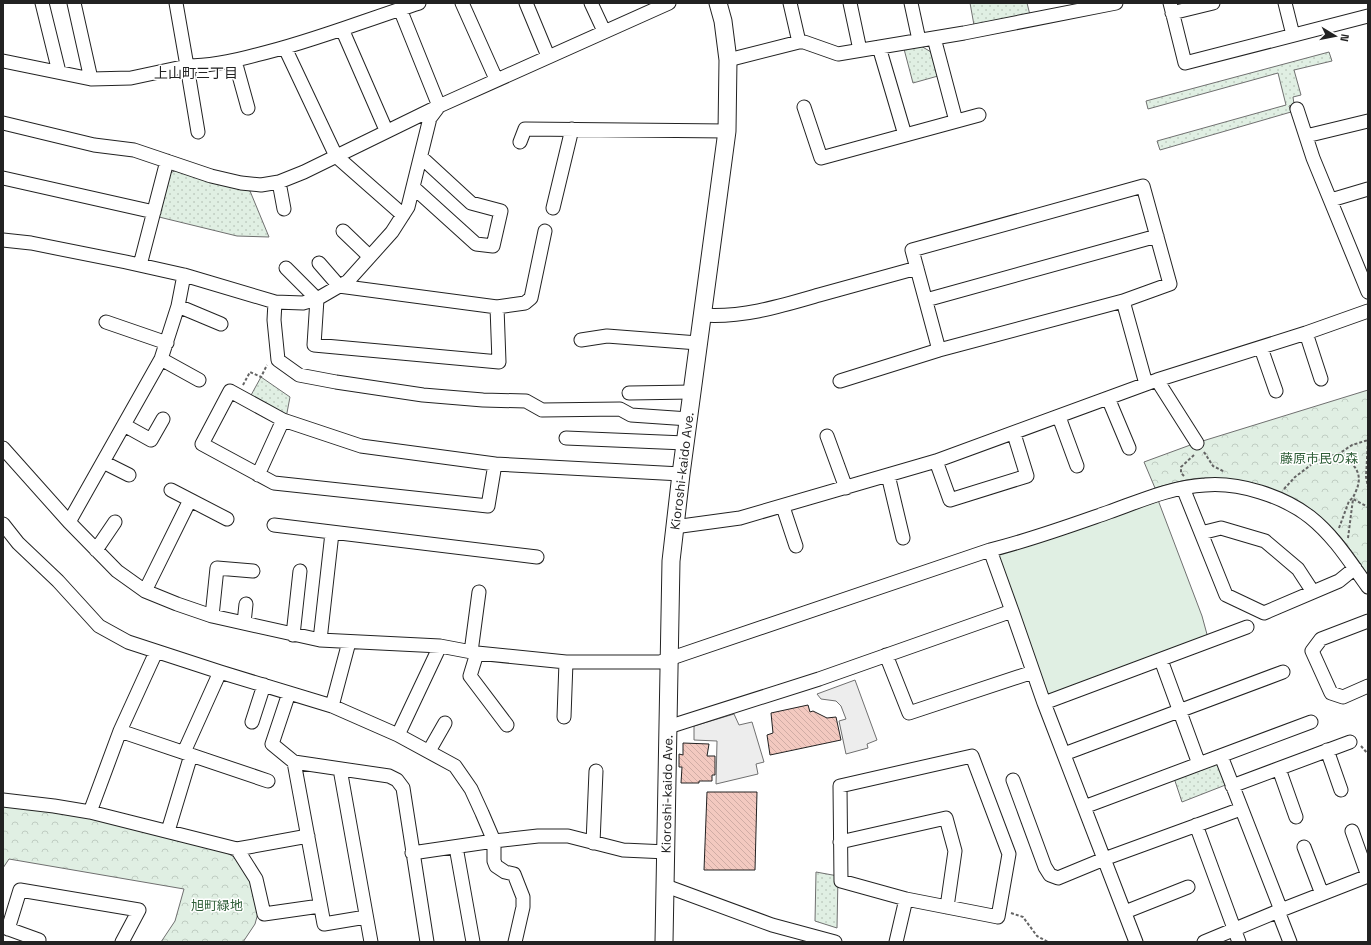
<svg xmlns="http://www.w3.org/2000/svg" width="1371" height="945" viewBox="0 0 1371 945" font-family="'Space Grotesk','Noto Sans JP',sans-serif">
	<defs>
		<pattern id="grass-dots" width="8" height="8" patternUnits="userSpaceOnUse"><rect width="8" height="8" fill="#e0efe3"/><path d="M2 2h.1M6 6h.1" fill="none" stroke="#c0cdc2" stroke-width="1.8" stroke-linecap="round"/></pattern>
		<pattern id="forest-crowns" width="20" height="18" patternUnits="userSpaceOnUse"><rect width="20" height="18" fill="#e0efe3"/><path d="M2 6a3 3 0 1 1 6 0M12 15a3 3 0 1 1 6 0" fill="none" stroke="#c0cdc2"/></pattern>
		<pattern id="building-back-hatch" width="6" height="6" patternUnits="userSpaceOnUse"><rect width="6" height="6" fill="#f3c9c0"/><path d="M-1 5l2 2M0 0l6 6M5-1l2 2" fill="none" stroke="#d0aca5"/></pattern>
	</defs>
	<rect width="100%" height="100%" fill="#fff"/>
	<!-- grass -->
	<path fill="url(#grass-dots)" stroke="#6f6f6f" d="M 970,3 L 1027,3 L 1030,15 L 974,25 Z
		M 921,46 L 931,52 L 938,76 L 913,83 L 904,49 Z
		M 1329,52 L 1332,61 L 1294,70 L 1301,95 L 1293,97 L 1294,104 L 1289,106 L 1291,112 L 1160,150 L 1157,141 L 1286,105 L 1278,73 L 1148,109 L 1146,101 Z
		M 179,169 L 250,191 L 269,237 L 237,236 L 159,217 L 170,173 Z
		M 261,377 L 290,397 L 286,418 L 250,397 Z
		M 1214,762 L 1221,764 L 1228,784 L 1182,802 L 1174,778 Z
		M 816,872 L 838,876 L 837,928 L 815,921 Z"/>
	<!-- forest -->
	<path fill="url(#forest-crowns)" stroke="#6f6f6f" d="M 1368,390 L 1368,575 C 1353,553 1338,530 1317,514 C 1298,499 1230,478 1205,478 C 1188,478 1171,484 1155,488 L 1144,462 L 1193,444 Z
		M 3,805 L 89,817 L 220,849 L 236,858 L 250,879 L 258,913 L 255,924 L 243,942 L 161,942 L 175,921 L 184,889 L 9,859 L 3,868 Z"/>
	<!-- pitch -->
	<path fill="#e0efe3" stroke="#6f6f6f" d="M 1158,500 L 1202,616 L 1208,638 L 1047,698 L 997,554 Z"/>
	<!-- parking -->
	<path fill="#ededed" stroke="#6f6f6f" d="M 855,680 L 877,740 L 867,744 L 868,748 L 846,754 L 839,721 L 846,719 L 841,706 L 836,701 L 821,699 L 817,694 Z
		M 734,714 L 739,725 L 752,722 L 764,762 L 756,764 L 758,774 L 716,784 L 717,741 L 694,740 L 694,726 Z"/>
	<!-- building -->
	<path fill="url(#building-back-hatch)" stroke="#222" d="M 808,705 L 810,712 L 813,711 L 827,718 L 836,717 L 841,740 L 770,755 L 767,735 L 773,733 L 771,713 Z
		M 683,743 L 709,744 L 707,756 L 715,756 L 715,775 L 712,775 L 712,781 L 699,781 L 699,783 L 681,783 L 682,767 L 679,767 L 679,754 L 683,755 Z
		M 707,792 L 757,792 L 755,870 L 704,870 Z"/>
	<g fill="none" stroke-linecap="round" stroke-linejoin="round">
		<defs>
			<path id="minor" d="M 42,3 L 59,72
				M 74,3 L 91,79
				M 176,3 L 187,66 C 210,66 234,61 256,55 C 312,42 365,20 419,3
				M 462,3 L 496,79
				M 526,3 L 548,56
				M 591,3 L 604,31
				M 790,3 L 799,42
				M 850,3 L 860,50
				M 911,3 L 919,40
				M 1170,3 L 1185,63 L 1368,16
				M 1285,3 L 1293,35
				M 1172,13 L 1213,3
				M 342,29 L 386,130
				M 934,38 L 956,121
				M 879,47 L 905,135
				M 285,48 L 336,156 L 403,215
				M 728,60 L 799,42 L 804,42 L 838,54 L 964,33 L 1116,3
				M 3,61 L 91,79 L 131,78 L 187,66 L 198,132
				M 235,61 L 248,108
				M 804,107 L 821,158 L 979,115
				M 1297,109 L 1313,158 L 1368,292
				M 3,123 L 94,145 L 134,150 L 211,176 L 241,183 L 261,185 L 279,182 L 304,172 L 439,106 L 400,9
				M 1306,136 L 1368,121
				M 520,142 L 525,129 L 727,131
				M 3,178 L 154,212
				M 279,182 L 284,209
				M 413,187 L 476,244 L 493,246 L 501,211 L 471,203 L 421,157
				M 1331,200 L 1368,189
				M 553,208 L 572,129
				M 343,231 L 369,256
				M 3,240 L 31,243 L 126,262 L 184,275 L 275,302 L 303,303 L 317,299 L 348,281 L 392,232 L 408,207 L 430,118 L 439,106 L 669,3
				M 140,265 L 167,161
				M 286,268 L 317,299 L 314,345 L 499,362 L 497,307 L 339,286 L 319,263
				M 926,300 L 1157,236
				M 1123,301 L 939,350 L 912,250 L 1143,186 L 1170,284 L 1123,301 L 1146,384
				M 275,302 L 274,320 L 278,360 L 299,375 L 336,382 L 423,395 L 483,400 L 526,401 L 542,410 L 620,409 L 631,415 L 689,419
				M 178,306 L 221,324
				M 497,307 L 525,303 L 531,298 L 545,231
				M 702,315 C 742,318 781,306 819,295 C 852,286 884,277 917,268
				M 106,322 L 167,343
				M 1306,333 L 1321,379
				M 581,340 L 607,336 L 698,343
				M 1261,348 L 1276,391
				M 161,359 L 199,380
				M 1157,380 L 1197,443
				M 840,381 L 939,350
				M 629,393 L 692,392
				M 1108,398 L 1129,448
				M 1059,417 L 1077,466
				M 124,425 L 151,440 L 163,419
				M 827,436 L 846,488
				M 566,438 L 685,443
				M 3,448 L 69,522 L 117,571 L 145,591 L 177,604 L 212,616 L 320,640 L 440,646 L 477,653 L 566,662 L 660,662 L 990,550 C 1031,540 1069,526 1109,512 C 1140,501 1171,487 1205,485 C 1239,482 1283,496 1310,517 C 1334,536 1350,562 1368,587
				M 936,461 L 950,500 L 1027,476 L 1014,434
				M 103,462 L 129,475
				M 495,464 L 488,506 L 274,483 L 202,444 L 230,391 L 283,420 L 361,446 L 495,464 L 681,474
				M 258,475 L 283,420
				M 888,475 L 903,538
				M 1183,488 L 1226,595 L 1264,613 L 1339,581 L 1355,568
				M 171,490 L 227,519
				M 783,507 L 796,546
				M 69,522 L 161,359 L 178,306 L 184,275
				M 3,524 L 18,543 L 58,581 L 99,626 L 128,642 L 220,672 L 332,706 L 398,735 L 455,766 L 471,789 L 482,813 L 494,841 L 494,861 L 496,866 L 505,872 L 514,874 L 523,897 L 523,907 L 515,942
				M 274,525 L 537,557
				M 674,527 L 740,518 L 936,461 L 1157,380 L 1306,333 L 1368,311
				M 1201,533 L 1221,528 L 1265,541 L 1298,569 L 1313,592
				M 96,550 L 115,522
				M 145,591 L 190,500
				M 1012,611 L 1044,703
				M 212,616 L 217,568 L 253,571
				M 1368,621 L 1321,639 L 1312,651 L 1331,693 L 1343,697 L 1368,686
				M 244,623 L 246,604
				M 293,635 L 300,571
				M 320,640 L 332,533
				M 471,652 L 479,592
				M 477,653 L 470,676 L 507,725
				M 886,655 L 909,713 L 1033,672
				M 1161,660 L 1199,764
				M 289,693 L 272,744 L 294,762 L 389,776 L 397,780 L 403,788 L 427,942
				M 332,706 L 349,642
				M 564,717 L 566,662
				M 252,722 L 264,685
				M 668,727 L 819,679 L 1012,611 L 990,550
				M 120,731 L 268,781
				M 398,735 L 440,646
				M 1327,750 L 1341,790
				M 429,751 L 445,723
				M 184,752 L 220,672
				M 1064,754 L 1283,672
				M 972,756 L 1009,854 L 998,917 L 906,899 L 841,881 L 840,786 Z
				M 1221,756 L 1281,910
				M 294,762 L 324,924 L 366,917
				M 340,769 L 371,942
				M 1279,769 L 1296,817
				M 1013,780 L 1045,867 L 1050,875 L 1058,878 L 1104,859 L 1241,809
				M 1232,786 L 1350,742
				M 3,800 L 54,806 L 90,812 L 237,849 L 308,836
				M 1084,807 L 1311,722
				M 90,812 L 120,731 L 156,652
				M 1196,825 L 1239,942
				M 168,831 L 191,755
				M 1352,831 L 1368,876
				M 840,842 L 946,818 L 955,851 L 947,907
				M 593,843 L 596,771
				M 456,847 L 473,942
				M 1304,847 L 1322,894
				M 237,849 L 256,879 L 264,914 L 320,906
				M 412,853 L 494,841 L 538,836 L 568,836 L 623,850 L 667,852
				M 666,886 L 772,925 L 835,942
				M 1278,911 L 1290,942
				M 1125,912 L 1188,887
				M 3,927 L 39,940
				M 8,929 L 20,890 L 139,910 L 122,942
				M 896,942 L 906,899
				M 1136,942 L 1044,703 L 1247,627
				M 1204,942 L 1281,910 L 1368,876"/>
			<path id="major" d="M 664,942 L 671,561 L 681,474 L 727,131 L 728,60 L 723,21 L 718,3"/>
		</defs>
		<!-- minor casing -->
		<use href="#minor" stroke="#222" stroke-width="15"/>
		<!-- major casing -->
		<use href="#major" stroke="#222" stroke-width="19"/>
		<!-- path -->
		<path stroke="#646464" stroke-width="2" stroke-dasharray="3 2" stroke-linecap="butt" d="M 243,385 L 250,372 L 261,377 L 267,365
			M 1368,441 L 1366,477 L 1368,487
			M 1204,452 L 1213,466 L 1225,472
			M 1184,476 L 1181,473 L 1181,467 L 1194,455
			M 1284,489 L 1295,477 L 1316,461 L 1340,453 L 1352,445 L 1368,440
			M 1339,528 L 1349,501 C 1353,498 1354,496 1356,491 C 1364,473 1354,464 1340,453
			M 1348,538 L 1353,499 L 1368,507
			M 1361,746 L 1368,754
			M 1011,913 L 1023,917 L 1037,936 L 1048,942"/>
		<!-- minor -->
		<use href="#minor" stroke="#fff" stroke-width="13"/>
		<!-- major -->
		<use href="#major" stroke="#fff" stroke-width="17"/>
	</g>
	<g text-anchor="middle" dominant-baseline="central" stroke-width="3" stroke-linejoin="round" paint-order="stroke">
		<!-- park labels -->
		<g font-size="13" fill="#2f5e38" stroke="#fff">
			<text x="1319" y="458">藤原市民の森</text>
			<text x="217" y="905">旭町緑地</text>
		</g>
		<!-- street labels -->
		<g font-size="13" fill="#222" stroke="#fff">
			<text transform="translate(682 471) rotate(-83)">Kioroshi-kaido Ave.</text>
			<text transform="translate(667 794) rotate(-89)">Kioroshi-kaido Ave.</text>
		</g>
		<!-- neighbourhood labels -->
		<g font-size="14" fill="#222" stroke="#fff">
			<text x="196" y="73">上山町三丁目</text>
		</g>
	</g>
	<!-- border -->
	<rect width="1371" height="945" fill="none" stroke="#222222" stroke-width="8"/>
	<!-- north arrow -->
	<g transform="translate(1335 36) rotate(100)" stroke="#ffffff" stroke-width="3" paint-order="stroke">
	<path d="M0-3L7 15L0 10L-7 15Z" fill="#222222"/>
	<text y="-6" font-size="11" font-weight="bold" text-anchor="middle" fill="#222222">N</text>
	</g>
</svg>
